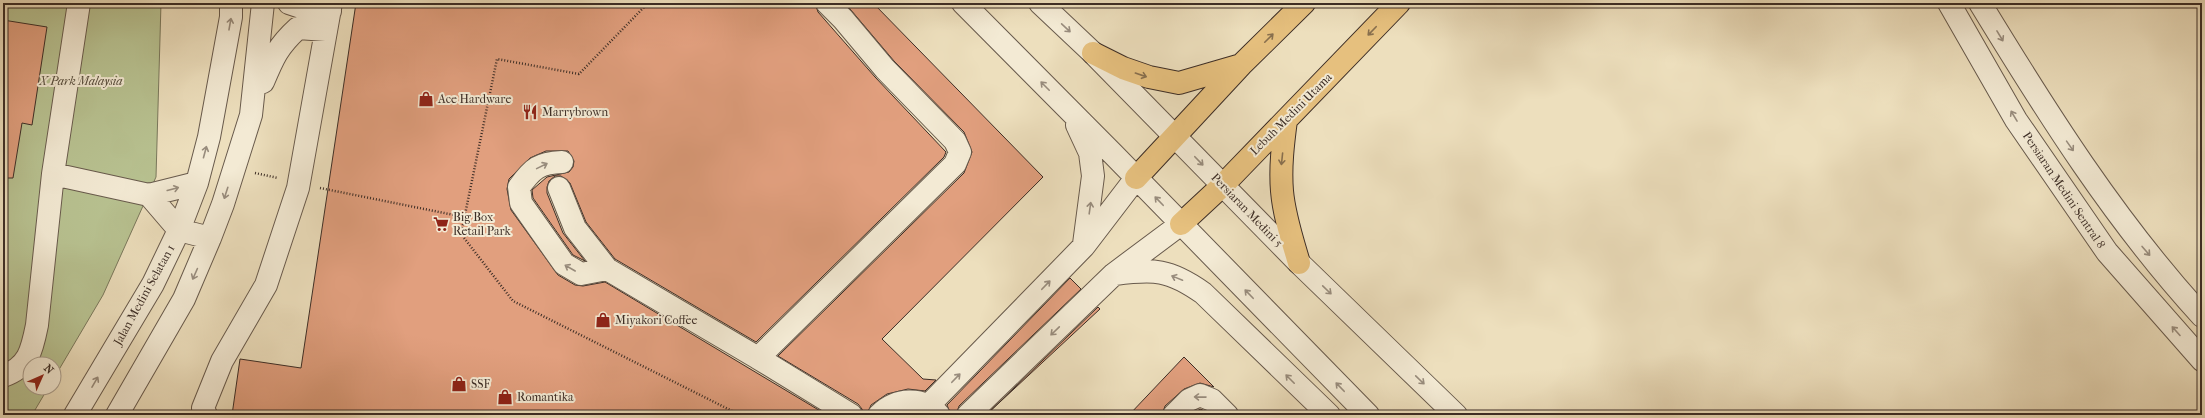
<svg xmlns="http://www.w3.org/2000/svg" width="2205" height="418" viewBox="0 0 2205 418" font-family="'IM FELL French Canon',serif">
	<rect width="100%" height="100%" fill="#eddfbd"/>
	<filter id="stains"><feTurbulence type="fractalNoise" baseFrequency=".005" numOctaves="4"/><feColorMatrix values="0 0 0 0 .2 0 0 0 0 .09 0 0 0 0 .02 0 0 0 .5 -.17"/></filter>
	<radialGradient id="worn" r=".72"><stop offset=".6" stop-color="#630" stop-opacity="0"/><stop offset="1" stop-color="#630" stop-opacity=".3"/></radialGradient>
	<!-- green -->
	<path fill="#b8c291" stroke="#7a785c" d="M 3,3 L 161,3 L 156,177 L 103,295 L 54,378 L 54,364 L 30,364 L 30,388 L 48,388 L 32,415 L 3,415 Z"/>
	<!-- building -->
	<path fill="#e19f7e" stroke="#3c2d26" d="M 356,3 L 815,3 L 818,12 L 875,77 L 946,152 L 944,157 L 756,342 L 615,259 L 586,222 L 570,183 L 561,176 L 555,176 L 549,181 L 547,187 L 547,193 L 563,233 L 585,261 L 573,255 L 533,198 L 532,190 L 547,177 L 569,172 L 573,167 L 574,161 L 568,151 L 546,151 L 530,158 L 509,179 L 507,189 L 511,210 L 558,275 L 575,285 L 583,286 L 605,282 L 827,415 L 232,415 L 240,359 L 301,368 Z
		M 845,3 L 873,3 L 1043,177 L 882,339 L 923,379 L 936,380 L 925,391 L 908,389 L 887,394 L 871,405 L 867,415 L 863,415 L 862,409 L 858,404 L 778,356 L 964,173 L 972,152 L 964,132 L 894,61 Z
		M 3,20 L 47,27 L 32,125 L 22,123 L 13,178 L 3,178 Z
		M 1070,278 L 1081,289 L 959,406 L 956,415 L 951,415 L 947,405 Z
		M 1098,307 L 1100,309 L 986,415 Z
		M 1184,357 L 1214,387 L 1200,383 L 1184,389 L 1165,406 L 1162,415 L 1129,415 Z
		M 1200,409 L 1205,411 L 1209,415 L 1192,415 Z"/>
	<g fill="none" stroke-linecap="round" stroke-linejoin="round">
		<defs>
			<path id="minor" d="M 289,3 L 301,7 L 330,11
				M 827,3 L 843,19 L 885,69 L 955,141 L 960,152 L 955,164 L 758,358 L 851,415
				M 963,3 L 1114,155 L 1368,415
				M 1040,3 L 1093,53 L 1299,263 L 1456,415
				M 1949,3 L 2016,120 L 2107,252 L 2202,360
				M 1980,3 C 2047,113 2115,221 2202,316
				M 263,82 C 273,58 278,46 298,28 L 326,30
				M 1077,125 L 1090,153 L 1093,176 L 1084,244
				M 562,162 C 539,163 533,168 519,187 L 521,203 L 564,264 L 581,274 L 607,269
				M 53,174 L 149,195 L 197,183
				M 559,188 L 575,228 L 607,269 L 758,358
				M 149,195 L 179,230 L 210,238
				M 1115,274 C 1154,269 1169,269 1203,293 L 1329,415
				M 3,376 C 29,367 32,350 37,325 L 53,174 L 79,3
				M 928,406 L 1084,246 L 1136,178
				M 75,415 L 153,284 L 179,230 L 197,183 L 209,137 L 231,17 L 231,3
				M 117,415 L 184,299 L 210,238 L 223,204 L 251,115 L 263,3
				M 206,415 L 203,408 L 222,361 L 266,285 L 298,188 L 331,3
				M 879,415 C 896,398 923,396 939,415
				M 968,415 L 1114,274 L 1181,224
				M 1174,415 L 1189,400 L 1200,395 L 1212,400 L 1227,415"/>
			<path id="major" d="M 1093,53 L 1123,68 L 1149,77 L 1179,83 L 1241,65
				M 1286,120 C 1283,143 1280,167 1282,191 C 1284,215 1292,239 1299,263
				M 1136,178 L 1241,65 L 1304,3
				M 1181,224 L 1223,185 L 1399,3"/>
		</defs>
		<!-- minor casing -->
		<use href="#minor" stroke="#685a4c" stroke-width="24"/>
		<!-- major casing -->
		<use href="#major" stroke="#3c2d26" stroke-width="24"/>
		<!-- path -->
		<path stroke="#3c2d26" stroke-width="2.5" stroke-dasharray="1 2" stroke-linecap="butt" d="M 648,3 L 579,74 L 497,59 L 461,234 L 513,301 L 740,415
			M 255,173 L 278,178
			M 320,188 L 464,217"/>
		<!-- minor -->
		<use href="#minor" stroke="#f3ead4" stroke-width="22"/>
		<!-- major -->
		<use href="#major" stroke="#e6c07e" stroke-width="22"/>
	</g>
	<!-- one-way arrows -->
	<defs><path id="oneway-shaft" d="M-6 0H5M1.5-3L5.5 0L1.5 3" fill="none" stroke-width="1.6" stroke-linecap="round" stroke-linejoin="round"/></defs>
	<g stroke="#988c7d">
		<use href="#oneway-shaft" transform="translate(230 24) rotate(-80)"/>
		<use href="#oneway-shaft" transform="translate(1066 28) rotate(43)"/>
		<use href="#oneway-shaft" transform="translate(2000 36) rotate(59)"/>
		<use href="#oneway-shaft" transform="translate(1045 86) rotate(-135)"/>
		<use href="#oneway-shaft" transform="translate(2014 116) rotate(-121)"/>
		<use href="#oneway-shaft" transform="translate(2070 146) rotate(55)"/>
		<use href="#oneway-shaft" transform="translate(205 152) rotate(-75)"/>
		<use href="#oneway-shaft" transform="translate(1199 161) rotate(46)"/>
		<use href="#oneway-shaft" transform="translate(542 166) rotate(-26)"/>
		<use href="#oneway-shaft" transform="translate(173 189) rotate(-15)"/>
		<use href="#oneway-shaft" transform="translate(226 193) rotate(108)"/>
		<use href="#oneway-shaft" transform="translate(1159 201) rotate(-134)"/>
		<use href="#oneway-shaft" transform="translate(1090 208) rotate(-82)"/>
		<use href="#oneway-shaft" transform="translate(2146 251) rotate(49)"/>
		<use href="#oneway-shaft" transform="translate(570 268) rotate(-150)"/>
		<use href="#oneway-shaft" transform="translate(195 274) rotate(114)"/>
		<use href="#oneway-shaft" transform="translate(1177 278) rotate(-158)"/>
		<use href="#oneway-shaft" transform="translate(1046 285) rotate(-46)"/>
		<use href="#oneway-shaft" transform="translate(1327 290) rotate(44)"/>
		<use href="#oneway-shaft" transform="translate(1249 294) rotate(-134)"/>
		<use href="#oneway-shaft" transform="translate(1055 331) rotate(136)"/>
		<use href="#oneway-shaft" transform="translate(2176 331) rotate(-132)"/>
		<use href="#oneway-shaft" transform="translate(956 378) rotate(-46)"/>
		<use href="#oneway-shaft" transform="translate(1290 379) rotate(-135)"/>
		<use href="#oneway-shaft" transform="translate(1420 380) rotate(44)"/>
		<use href="#oneway-shaft" transform="translate(95 382) rotate(-60)"/>
		<use href="#oneway-shaft" transform="translate(1340 387) rotate(-134)"/>
		<use href="#oneway-shaft" transform="translate(1200 397) rotate(-179)"/>
	</g>
	<g stroke="#886f4e">
		<use href="#oneway-shaft" transform="translate(1372 31) rotate(134)"/>
		<use href="#oneway-shaft" transform="translate(1269 38) rotate(-45)"/>
		<use href="#oneway-shaft" transform="translate(1141 75) rotate(19)"/>
		<use href="#oneway-shaft" transform="translate(1282 159) rotate(96)"/>
	</g>
	<!-- icons -->
	<defs>
		<symbol id="shop-bare" viewBox="-9 -9 18 18"><path d="M-5-2.5h2.3a2.7 3.5 0 0 1 5.4 0H5L5.5 6h-11ZM-1.5-2.5h3a1.5 2.3 0 0 0-3 0Z" fill="#8f2418" stroke="#f3ead4" stroke-width="2.5" paint-order="stroke"/></symbol>
		<symbol id="restaurant-bare" viewBox="-9 -9 18 18"><path d="M-5-6h1v4h1v-4h1v4h1v-4h1v5L-1.5 .5V6h-2V.5L-5-1ZM5-6V6H3V1.5H1.5Q1.5-4 5-6Z" fill="#8f2418" stroke="#f3ead4" stroke-width="2.5" paint-order="stroke"/></symbol>
		<symbol id="supermarket-bare" viewBox="-9 -9 18 18"><path d="M-6-5.5h2.5l.6 2H6L4.5 2H-2.5L-4.4-4H-6ZM-1.5 3.2a1.3 1.3 0 1 0 .1 0ZM3 3.2a1.3 1.3 0 1 0 .1 0Z" fill="#8f2418" stroke="#f3ead4" stroke-width="2.5" paint-order="stroke"/></symbol>
	</defs>
	<g fill-rule="evenodd">
		<use href="#shop-bare" x="415" y="88" width="22" height="22"/>
		<use href="#restaurant-bare" x="519" y="101" width="22" height="22"/>
		<use href="#supermarket-bare" x="430" y="213" width="22" height="22"/>
		<use href="#shop-bare" x="592" y="309" width="22" height="22"/>
		<use href="#shop-bare" x="448" y="373" width="22" height="22"/>
		<use href="#shop-bare" x="494" y="386" width="22" height="22"/>
	</g>
	<g text-anchor="middle" dominant-baseline="central" stroke-width="4" stroke-linejoin="round" paint-order="stroke">
		<!-- park labels -->
		<g font-size="12" font-style="italic" fill="#554b3b" stroke="#f3ead4">
			<text x="81" y="81">X Park Malaysia</text>
		</g>
		<!-- poi labels -->
		<g font-size="12" fill="#3c2d26" stroke="#f3ead4" text-anchor="start">
			<text x="438" y="99">Ace Hardware</text>
			<text x="542" y="112">Marrybrown</text>
			<text x="453" y="217">Big Box<tspan x="453" dy="14">Retail Park</tspan></text>
			<text x="615" y="320">Miyakori Coffee</text>
			<text x="471" y="384">SSF</text>
			<text x="517" y="397">Romantika</text>
		</g>
		<!-- street labels -->
		<g font-size="12" fill="#3c2d26" stroke="#f3ead4">
			<text transform="translate(1291 114) rotate(-45)">Lebuh Medini Utama</text>
			<text transform="translate(2064 190) rotate(56)">Persiaran Medini Sentral 8</text>
			<text transform="translate(1247 210) rotate(46)">Persiaran Medini 5</text>
			<text transform="translate(144 295) rotate(-61)">Jalan Medini Selatan 1</text>
		</g>
	</g>
	<!-- margin -->
	<rect width="2205" height="418" fill="none" stroke="#eddfbd" stroke-width="16"/>
	<rect x="4" y="4" width="2197" height="410" fill="none" stroke="#3c2d26" stroke-width="2"/>
	<rect x="8" y="8" width="2189" height="402" fill="none" stroke="#3c2d26"/>
	<!-- north arrow -->
	<g transform="translate(42 376) rotate(45)"><circle r="19" fill="#f3ead4" stroke="#aa9e8e"/>
	<path d="M0-3L7 15L0 10L-7 15Z" fill="#8f2418"/>
	<text y="-6" font-size="11" font-weight="bold" text-anchor="middle" fill="#3c2d26">N</text>
	</g>
	<rect width="100%" height="100%" filter="url(#stains)"/>
	<rect width="100%" height="100%" fill="url(#worn)"/>
</svg>
